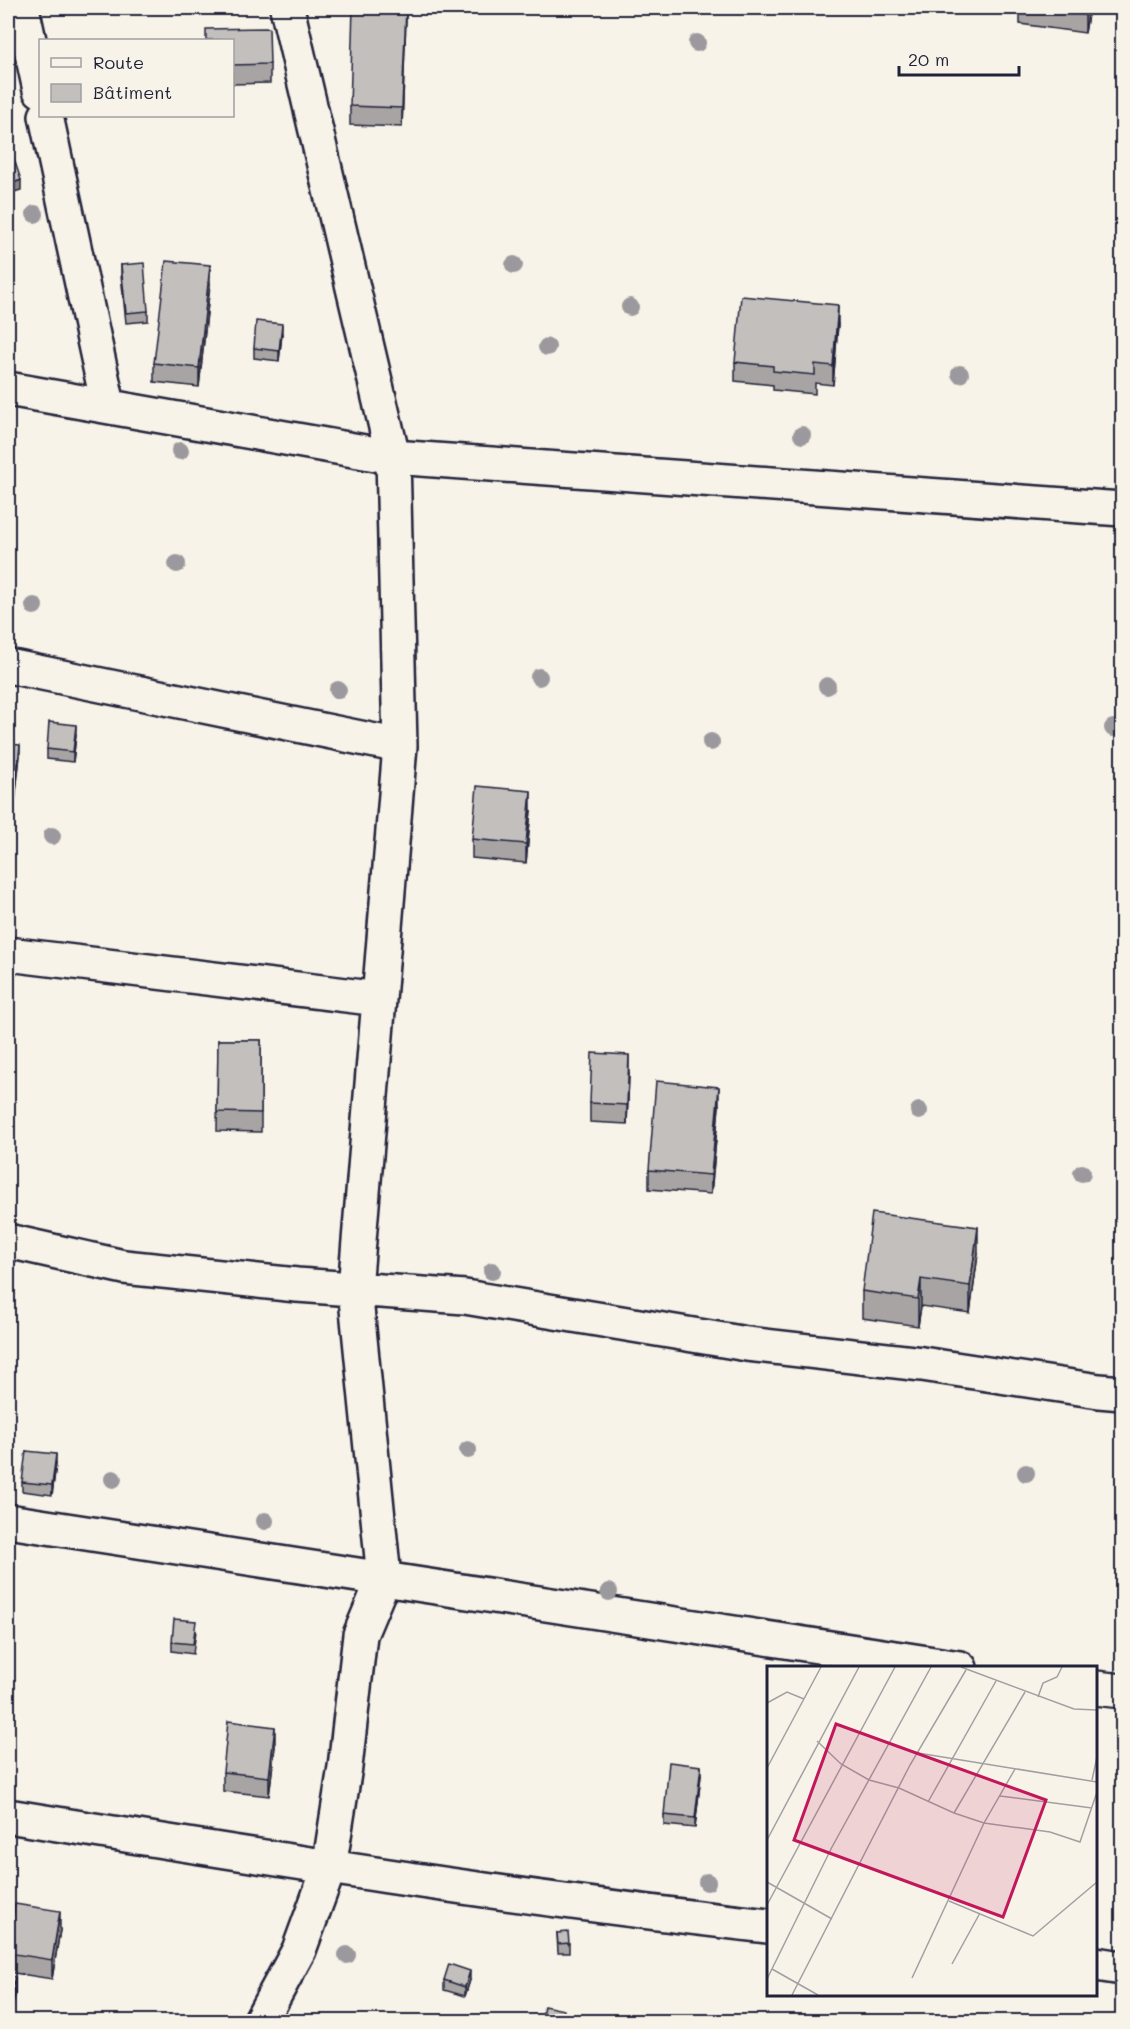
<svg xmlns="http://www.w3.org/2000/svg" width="1130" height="2029" viewBox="0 0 1130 2029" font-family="Mali,sans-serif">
	<rect width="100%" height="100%" fill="#f7f3e8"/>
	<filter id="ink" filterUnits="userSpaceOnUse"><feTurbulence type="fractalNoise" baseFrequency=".0167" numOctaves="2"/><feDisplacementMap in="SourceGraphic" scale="12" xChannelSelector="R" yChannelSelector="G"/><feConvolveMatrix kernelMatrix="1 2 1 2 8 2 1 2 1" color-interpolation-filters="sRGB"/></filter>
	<g filter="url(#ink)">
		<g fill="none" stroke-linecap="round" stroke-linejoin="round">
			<defs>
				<path id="minor" d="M 22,8 L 40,90
					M 46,116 L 108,405
					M 8,389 L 393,457 L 1122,509
					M 8,666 L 400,746
					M 8,954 L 379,999
					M 8,1241 L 124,1267 L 297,1285 L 465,1297 L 747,1344 L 922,1364 L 1099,1391 L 1122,1393
					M 8,1521 L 960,1668
					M 1096,1688 L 1122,1691
					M 8,1816 C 260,1857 514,1898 768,1926
					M 1096,1964 L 1122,1968
					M 260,2022 L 299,1950 L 329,1868 L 345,1767 L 360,1635 L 384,1578 L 355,1289 L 400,746 L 393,457 L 287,8"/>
			</defs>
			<!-- minor casing -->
			<use href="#minor" stroke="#22223b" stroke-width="38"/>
			<!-- minor -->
			<use href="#minor" stroke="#f7f3e8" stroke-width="33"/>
		</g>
		<!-- trees -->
		<g fill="#9b999d">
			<circle cx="697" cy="43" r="9"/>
			<circle cx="35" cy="214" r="9"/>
			<circle cx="514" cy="265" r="9"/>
			<circle cx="630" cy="307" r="9"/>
			<circle cx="547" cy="347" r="9"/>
			<circle cx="960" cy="374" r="9"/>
			<circle cx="802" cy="435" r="9"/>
			<circle cx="180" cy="451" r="9"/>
			<circle cx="177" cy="564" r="9"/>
			<circle cx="34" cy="606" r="9"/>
			<circle cx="539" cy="677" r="9"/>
			<circle cx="827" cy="686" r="9"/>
			<circle cx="338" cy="690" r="9"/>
			<circle cx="1113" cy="728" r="9"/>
			<circle cx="711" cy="742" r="9"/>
			<circle cx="52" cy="836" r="9"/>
			<circle cx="919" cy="1111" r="9"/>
			<circle cx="1082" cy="1173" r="9"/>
			<circle cx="492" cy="1271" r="9"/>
			<circle cx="468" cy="1450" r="9"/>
			<circle cx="1026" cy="1473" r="9"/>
			<circle cx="113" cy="1479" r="9"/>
			<circle cx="265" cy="1521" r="9"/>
			<circle cx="609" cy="1592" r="9"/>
			<circle cx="707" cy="1882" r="9"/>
			<circle cx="347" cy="1955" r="9"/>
		</g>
		<!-- wall -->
		<path fill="#a7a4a3" stroke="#22223b" stroke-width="1.5" d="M 1020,8 L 1089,8 L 1085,33 L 1020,24 Z
			M 406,17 L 402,127 L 350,125 L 350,106 Z
			M 232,40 L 270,64 L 270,83 L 232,84 Z
			M 121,265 L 148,311 L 148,321 L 126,323 L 121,275 Z
			M 210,284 L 199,387 L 154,382 L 154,363 Z
			M 838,324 L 833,385 L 815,383 L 815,394 L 773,390 L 773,385 L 735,381 L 735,362 Z
			M 282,334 L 279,361 L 254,358 L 254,348 Z
			M 76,735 L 73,762 L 47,759 L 47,749 Z
			M 8,744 L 20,755 L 13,820 L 8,819 Z
			M 531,810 L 526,863 L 472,858 L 472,839 Z
			M 218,1040 L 261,1040 L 261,1132 L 217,1131 Z
			M 629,1074 L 627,1124 L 590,1122 L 590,1103 Z
			M 719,1106 L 711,1194 L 649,1189 L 649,1170 Z
			M 978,1254 L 970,1313 L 921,1306 L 918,1326 L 862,1318 L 862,1291 Z
			M 56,1464 L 52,1495 L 22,1491 L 22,1482 Z
			M 196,1631 L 193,1654 L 172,1651 L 172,1642 Z
			M 275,1746 L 269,1796 L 223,1791 L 223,1772 Z
			M 701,1775 L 695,1828 L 664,1825 L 664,1815 Z
			M 60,1930 L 52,1979 L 8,1972 L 8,1951 Z
			M 557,1933 L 569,1943 L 569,1953 L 558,1953 Z
			M 444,1980 L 470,1980 L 465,1996 L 444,1990 Z"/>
		<!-- shaded-wall -->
		<path fill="#888684" stroke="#22223b" stroke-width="1.5" d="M 406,8 L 406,17 L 402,127 L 402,108 Z
			M 1086,8 L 1089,8 L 1085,33 L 1085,15 Z
			M 21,180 L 21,190 L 8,194 L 8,185 Z
			M 210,265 L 210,284 L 199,387 L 199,368 Z
			M 838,305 L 838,324 L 833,385 L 833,366 Z
			M 282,324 L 282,334 L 279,361 L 279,351 Z
			M 76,725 L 76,735 L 73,762 L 73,752 Z
			M 20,745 L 20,755 L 13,820 L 13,810 Z
			M 531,791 L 531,810 L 526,863 L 526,844 Z
			M 629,1055 L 629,1074 L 627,1124 L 627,1105 Z
			M 719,1087 L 719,1106 L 711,1194 L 711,1175 Z
			M 978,1227 L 978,1254 L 970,1313 L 970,1286 Z
			M 921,1279 L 921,1306 L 918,1326 L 918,1299 Z
			M 56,1454 L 56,1464 L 52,1495 L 52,1485 Z
			M 275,1727 L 275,1746 L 269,1796 L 269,1777 Z
			M 701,1766 L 701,1775 L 695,1828 L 695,1818 Z
			M 60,1911 L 60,1930 L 52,1979 L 52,1960 Z
			M 470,1971 L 470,1980 L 465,1996 L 465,1987 Z
			M 15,1977 L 15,1996 L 8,2022 L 8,2004 Z"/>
		<!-- building -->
		<path fill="#c2bfbd" stroke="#22223b" stroke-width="1.5" d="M 353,8 L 406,8 L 402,108 L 350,106 Z
			M 1037,8 L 1086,8 L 1085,15 Z
			M 269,28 L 270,64 L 232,65 L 232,40 L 206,40 L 206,29 Z
			M 8,141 L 21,180 L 8,185 Z
			M 166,261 L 210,265 L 199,368 L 154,363 Z
			M 144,263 L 148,311 L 126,313 L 121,265 Z
			M 741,296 L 838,305 L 833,366 L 815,364 L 815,375 L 773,371 L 773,366 L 735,362 Z
			M 256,321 L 282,324 L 279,351 L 254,348 Z
			M 49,722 L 76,725 L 73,752 L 47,749 Z
			M 8,744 L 20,745 L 13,810 L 8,810 Z
			M 477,786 L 531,791 L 526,844 L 472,839 Z
			M 218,1040 L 261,1040 L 261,1113 L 217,1112 Z
			M 592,1053 L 629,1055 L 627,1105 L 590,1103 Z
			M 656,1081 L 719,1087 L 711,1175 L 649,1170 Z
			M 872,1213 L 978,1227 L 970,1286 L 921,1279 L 918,1299 L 862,1291 Z
			M 26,1451 L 56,1454 L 52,1485 L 22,1482 Z
			M 174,1619 L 196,1621 L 193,1644 L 172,1642 Z
			M 228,1721 L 275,1727 L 269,1777 L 223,1772 Z
			M 669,1762 L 701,1766 L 695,1818 L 664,1815 Z
			M 15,1904 L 60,1911 L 52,1960 L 8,1953 Z
			M 568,1932 L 569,1943 L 558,1944 L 557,1933 Z
			M 449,1964 L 470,1971 L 465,1987 L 444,1980 Z
			M 8,1975 L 15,1977 L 8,2004 Z
			M 544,2006 L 564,2010 L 562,2022 L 541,2022 Z"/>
	</g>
	<!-- overview -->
	<g transform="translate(767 1666)">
		<rect width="330" height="330" fill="#f7f3e8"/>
		<path fill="none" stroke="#a29fa3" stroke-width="1.5" d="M 194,1 L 307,43 L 330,44M 271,31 L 276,17 L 290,11 L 295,1M 0,37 L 20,26 L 37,33M 50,75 L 74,98 L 102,114 L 132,122 L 187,147 L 217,157 L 283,166 L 313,176 L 330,126M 151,87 L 330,116M 0,102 L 54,1M 325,114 L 330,91M 233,130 L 325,142M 161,136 L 229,15M 187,147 L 258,26M 0,174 L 92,1M 0,216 L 65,253M 182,235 L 266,270 L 330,216M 0,239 L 128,1M 185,298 L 213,247M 5,303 L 51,329M 145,312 L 217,157 L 248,103M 0,313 L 65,181 L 164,1M 25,329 L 143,99 L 199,4"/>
		<path fill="#c2185b" fill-opacity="0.15" stroke="#c2185b" stroke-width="3" d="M 69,58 L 279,134 L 236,251 L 27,174 Z"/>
		<rect width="330" height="330" fill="none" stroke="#22223b" stroke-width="3"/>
	</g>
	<!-- margin -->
	<rect width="1130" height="2029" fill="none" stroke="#f7f3e8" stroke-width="30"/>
	<rect x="15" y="15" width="1100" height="1999" fill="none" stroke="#22223b" stroke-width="2" filter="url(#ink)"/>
	<!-- legend -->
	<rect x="39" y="39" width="195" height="78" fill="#f7f3e8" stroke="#a29fa3" stroke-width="1.5"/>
	<rect x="51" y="58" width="30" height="9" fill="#f7f3e8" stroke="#a29fa3" stroke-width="1.5"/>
	<text x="93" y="69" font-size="18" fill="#22223b">Route</text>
	<rect x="51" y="84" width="30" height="18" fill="#c2bfbd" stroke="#a29fa3" stroke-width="1.5"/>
	<text x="93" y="99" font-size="18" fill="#22223b">Bâtiment</text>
	<!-- scale -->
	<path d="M899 66v9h120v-9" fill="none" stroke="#22223b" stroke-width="3"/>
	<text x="908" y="66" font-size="18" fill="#22223b" stroke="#f7f3e8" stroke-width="4.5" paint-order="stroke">20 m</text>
</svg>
